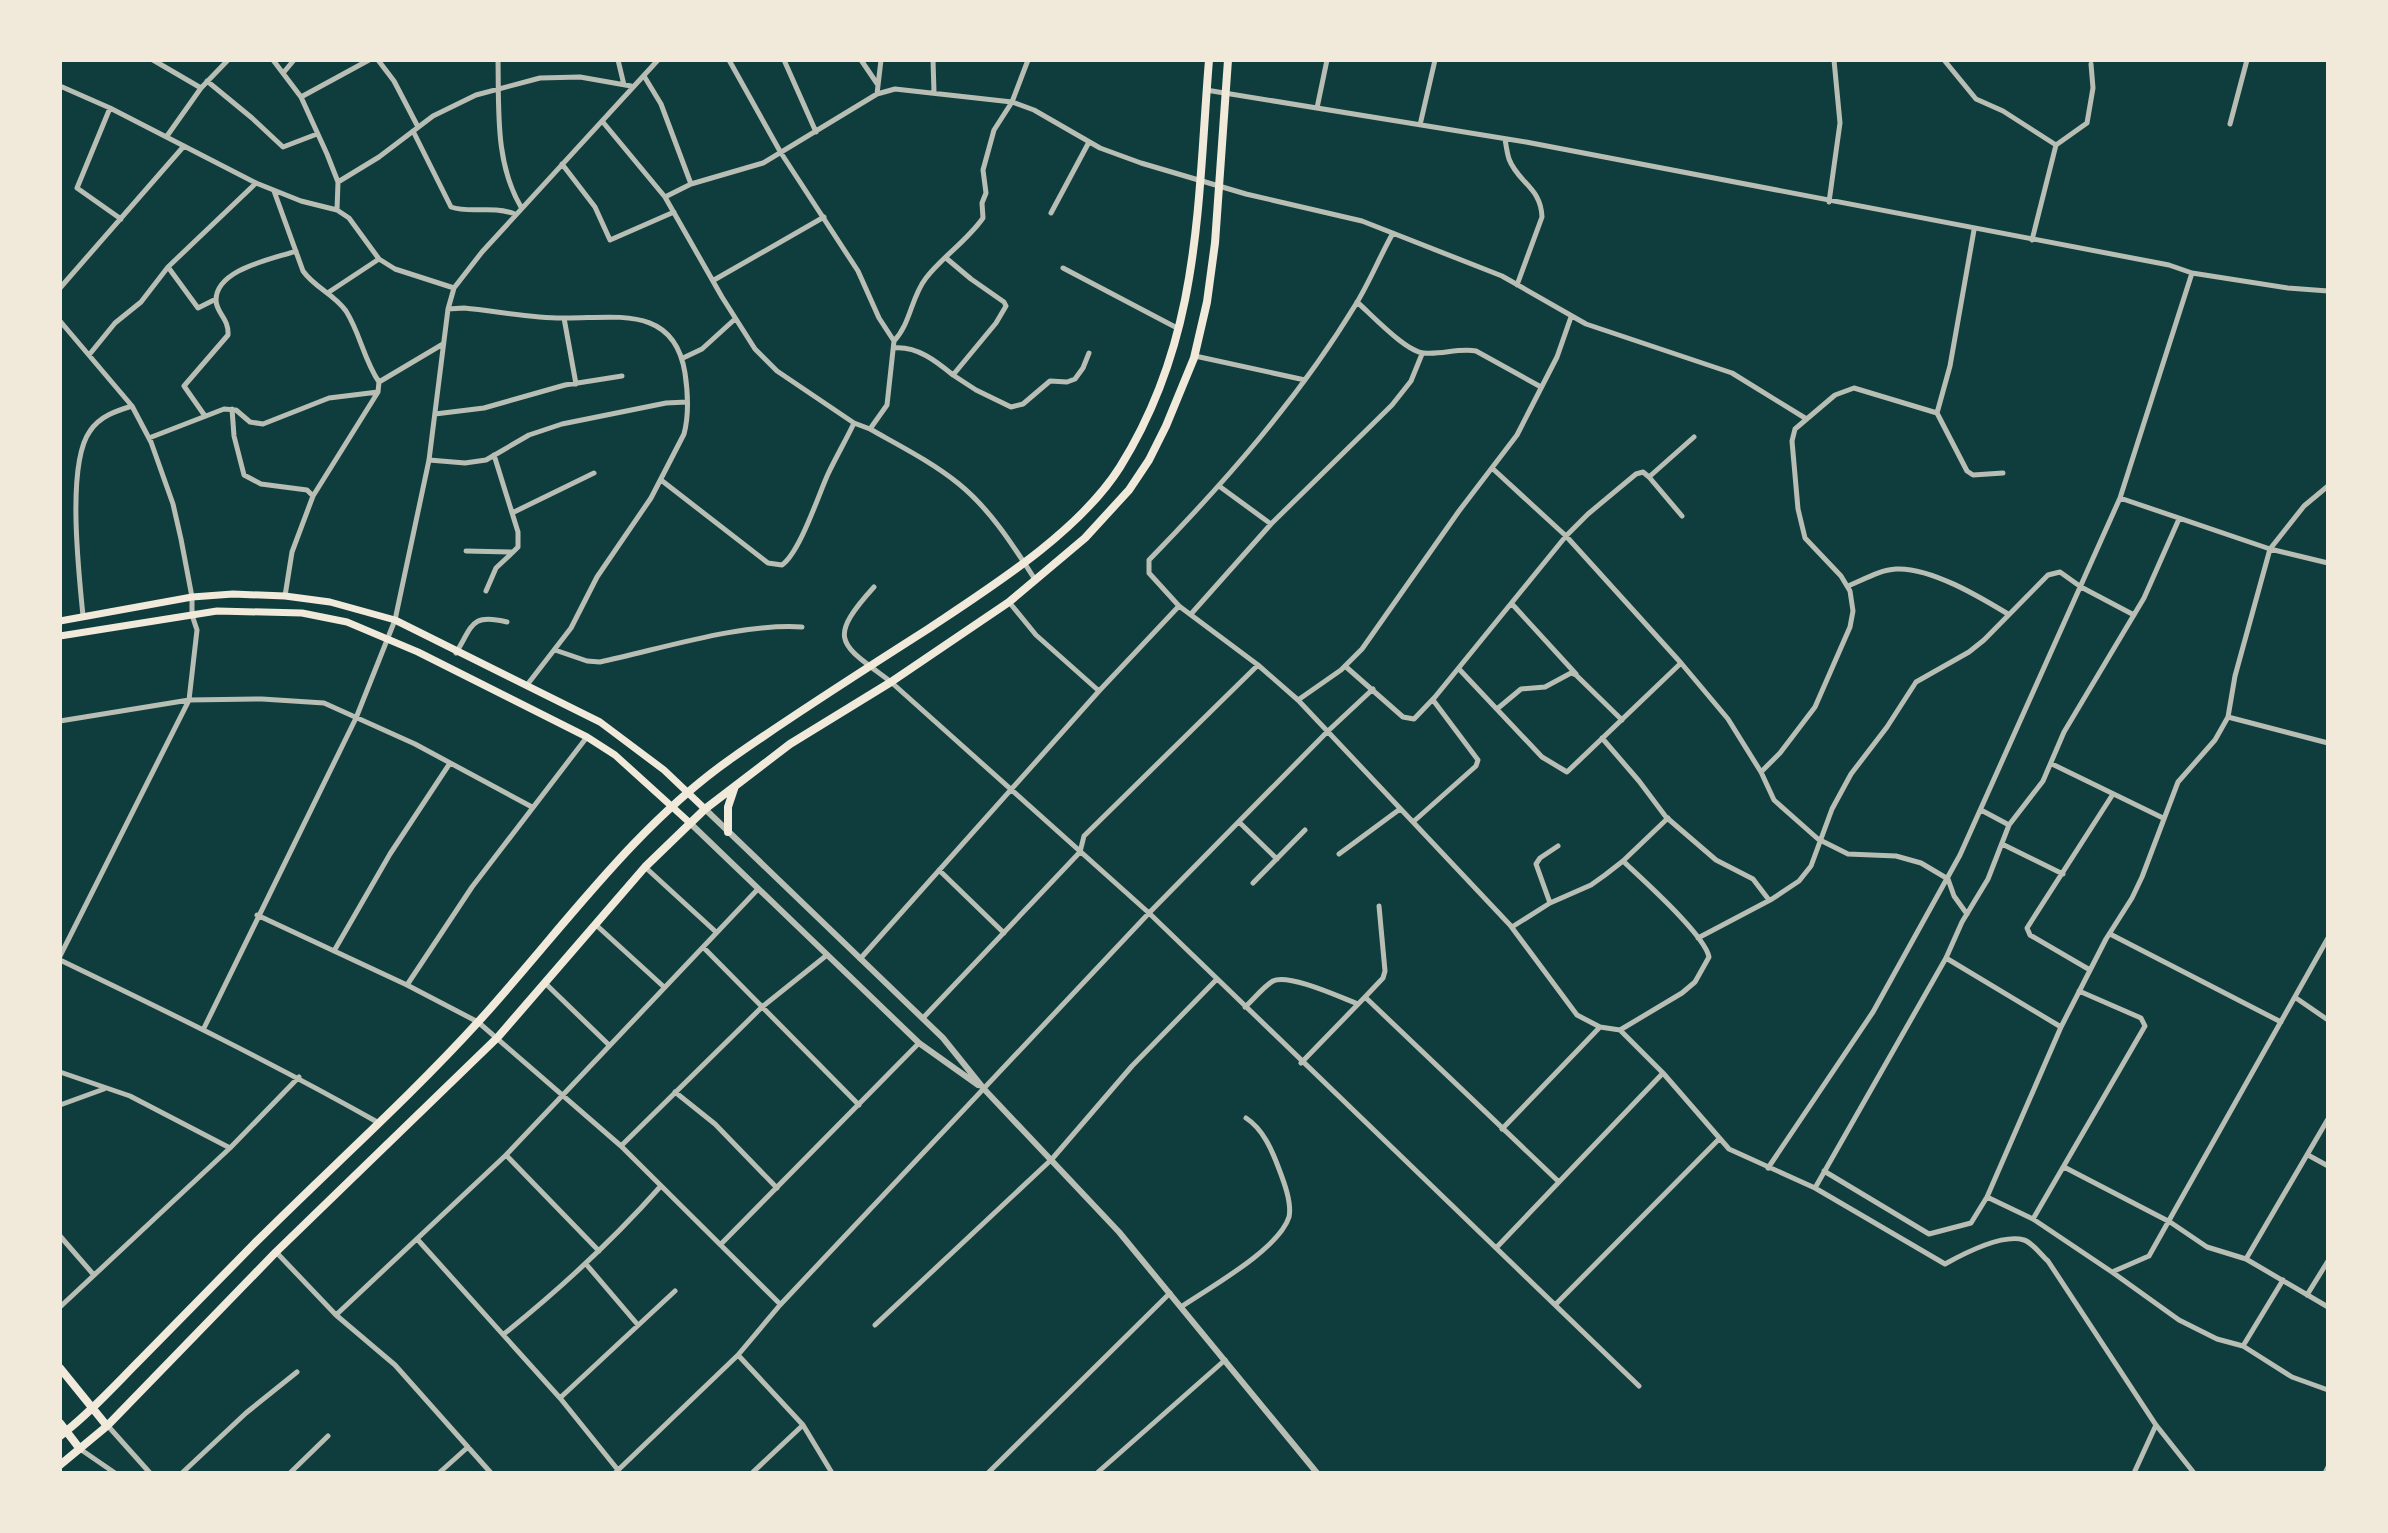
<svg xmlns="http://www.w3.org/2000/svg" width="2388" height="1533" viewBox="0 0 2388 1533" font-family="Commissioner,sans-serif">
	<rect width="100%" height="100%" fill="#0f3d3e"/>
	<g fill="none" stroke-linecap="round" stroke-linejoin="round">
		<!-- minor -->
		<path stroke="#b8beb3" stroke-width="5" d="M 153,60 L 201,88
			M 273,60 L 301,97 L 327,154 L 338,182 L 337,210
			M 378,60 L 394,81 L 418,127
			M 498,60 C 499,110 495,163 521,207
			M 618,60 L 624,85
			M 729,60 L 781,153 L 858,271 L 879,318 L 894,341 L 887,405 L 870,429 C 900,446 932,462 959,484 C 991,510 1014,547 1036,581
			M 784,60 L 816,132
			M 861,60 L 878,85
			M 933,60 L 934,92
			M 1944,60 L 1976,99 L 2003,111 L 2056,145
			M 284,72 L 294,60
			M 644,76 L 661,104 L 691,184
			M 207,81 L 252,118 L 283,147 L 317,134
			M 60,86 L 110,108 L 256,183 L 301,201 L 337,210 L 349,218 L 379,259 L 395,269 L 454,288
			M 1206,90 L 1526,142 L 2169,265 L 2192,273 L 2120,498 L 1960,855 L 1873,1012 L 1768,1168
			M 877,94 L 881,60
			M 301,97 L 369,60
			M 110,108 L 77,188 L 121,219
			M 1317,108 L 1327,60
			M 602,121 L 665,197 L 722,297 L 755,349 L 777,371 L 854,423 L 870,429
			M 2230,124 L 2247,60
			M 1420,125 L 1435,60
			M 413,131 L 451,207 C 471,214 490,205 515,214
			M 167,136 L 201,88 L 228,60
			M 1505,139 C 1506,145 1507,153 1509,159 C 1518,183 1541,187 1542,217 L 1517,285
			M 562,164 L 595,207 L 610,240 L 674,212
			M 338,182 L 379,157 L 433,116 L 476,95 L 540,78 L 580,77 L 631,86
			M 274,191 L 303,271 C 315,288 334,294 346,311 C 360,333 364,360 379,382
			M 665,197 L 691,184 L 763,163 L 877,94 L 895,89 L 1012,102 L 1034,110 L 1100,148 L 1141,163 L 1246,194 L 1362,221 L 1502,276 L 1586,324 L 1732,373 L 1805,418
			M 1829,202 L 1840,123 L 1834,60
			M 1051,213 L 1089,142
			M 2032,240 L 2056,145 L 2087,123 L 2093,88 L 2091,64
			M 168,267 L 198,308 L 216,299
			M 1063,268 L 1179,329
			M 2192,273 L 2288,288 L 2328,291
			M 714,280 L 824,217
			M 60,288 L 184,146
			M 329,292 L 379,259
			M 1357,302 C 1372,315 1406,352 1424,353 C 1441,355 1458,348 1476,351 L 1541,387
			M 448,309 L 464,308 C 496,311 530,318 562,318 C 613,319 674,303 685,373 C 688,393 689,415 684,434 L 651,498 L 597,577 L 571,628 L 527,685
			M 564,318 L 576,384
			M 60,321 L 132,406 L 151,442 L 173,504 L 181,539 L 192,597 L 192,615 L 197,630 L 189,700 L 60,956
			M 894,341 C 911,323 911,297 926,278 C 942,257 966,242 983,218 L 982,203 L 986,193 L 983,170 L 994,130 L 1012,102 L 1028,60
			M 894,348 C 917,346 936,361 953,375 L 996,323 L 1006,306 L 1004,302 L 971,279 L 946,258
			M 89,355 L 115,323 L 141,302 L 168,267 L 256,183
			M 1195,356 L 1305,380
			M 683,358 L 702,349 L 735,319
			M 953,375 L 976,390 L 1011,407 L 1023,404 L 1050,381 L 1067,382 L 1075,379 L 1083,368 L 1089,353
			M 232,409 L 234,436 L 244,475 L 261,484 L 307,490 L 313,496
			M 1937,413 L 1967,471 L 1973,475 L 2003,473
			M 435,414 L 484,408 L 565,385 L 622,376
			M 205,416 L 184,386 L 228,335 C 229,318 217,314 216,301 C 215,269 273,259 296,251
			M 149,438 L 224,409 L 236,410 L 250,422 L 263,424 L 329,398 L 378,392
			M 494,455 L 518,532 L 518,547 L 513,552
			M 429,460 L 465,463 L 486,460 L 529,435 L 562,424 L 666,403 L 687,402
			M 1492,468 L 1566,536 L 1681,663 L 1728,719 L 1761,772 L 1774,800 L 1818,839 L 1848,854 L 1896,856 L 1921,863 L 1948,879 L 1954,896 L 1967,914
			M 1649,477 L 1694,437
			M 661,480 L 768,563 L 782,565 C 800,552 818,496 828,474 C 836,457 846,440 854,423
			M 1219,486 L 1271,524
			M 2120,498 L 2270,549 L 2328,563
			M 512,513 L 594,473
			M 466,551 L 513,552 L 496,568 L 486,591
			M 1848,586 C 1863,580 1879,570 1896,569 C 1930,567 1980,597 2008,614
			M 874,587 C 825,641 841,644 891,682 L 1149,913 L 1639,1386
			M 285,596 L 292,552 L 313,496 L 378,392 L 379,382 L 443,344
			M 1009,602 L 1036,635 L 1099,691
			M 1512,604 L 1576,674
			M 1179,606 L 1149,573 L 1149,560 C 1225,482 1299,398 1356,304 C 1370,281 1380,256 1393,233
			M 1191,614 L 1271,524 L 1392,405 L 1411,381 L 1422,354
			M 83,616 C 79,574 66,464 90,431 C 100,416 116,411 132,406
			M 555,650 L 587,661 L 600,662 C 661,649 740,623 802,627
			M 456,653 C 473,625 471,613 507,622
			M 1345,666 L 1403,717 L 1414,719 L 1435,697 L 1566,536 L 1588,514 L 1636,474 L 1643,472 L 1649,477 L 1682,516
			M 1459,669 L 1542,757 L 1567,772 L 1681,663
			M 1298,700 L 1341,670 L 1362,649 L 1459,511 L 1517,435 L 1557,357 L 1571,317
			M 1497,709 L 1521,689 L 1545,687 L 1571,673 L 1576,675 L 1622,720
			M 2228,717 L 2235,676 L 2270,549 L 2304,506 L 2328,486
			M 60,721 L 189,700 L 262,699 L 324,703 L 415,744 L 532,807
			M 1602,738 L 1639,781 L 1666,817 L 1716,860 L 1753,879 L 1769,900
			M 2052,764 L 2163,818
			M 1761,772 L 1780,753 L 1815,707 L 1850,627 L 1853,611 L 1850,591 L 1841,576 L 1805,538 L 1798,509 L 1792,441 L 1795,429 L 1835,395 L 1854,388 L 1937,413 L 1950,366 L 1974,230
			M 1981,810 L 2009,825
			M 1239,822 L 1277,859
			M 1413,822 L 1476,766 L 1478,760 L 1433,700
			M 2002,844 L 2063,874
			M 1339,854 L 1400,809
			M 645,867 L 716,932
			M 939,870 L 1004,933
			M 1253,883 L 1305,830
			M 1550,903 L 1536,864 L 1540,858 L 1558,846
			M 257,915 L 407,985 L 478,1022 L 621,1146 L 780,1304
			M 595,924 L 664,987
			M 1512,927 L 1550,903 L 1591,885 L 1605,875 L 1623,861 L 1668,818
			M 2110,934 L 2281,1022
			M 1698,938 L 1772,899 L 1799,881 L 1811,866 L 1832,809 L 1851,774 L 1887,727 L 1916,682 L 1969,652 L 1984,640 L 2048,575 L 2060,572 L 2081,587 L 2134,615
			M 2328,938 L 2149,1256 L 2112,1272 L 2179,1320 L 2217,1339 L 2243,1346 L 2292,1377 L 2328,1390
			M 703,947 L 859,1105
			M 334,951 L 390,854 L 450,763
			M 1946,958 L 2061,1027
			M 860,959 L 1099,691 L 1179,606 L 1258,665 L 1298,700 L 1510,925 L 1577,1015 L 1600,1027 L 1620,1030 L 1663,1073 L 1729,1149 L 1815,1188 L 1945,1264 C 1963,1254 2002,1233 2024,1240 C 2033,1243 2041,1255 2048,1261 L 2156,1425 L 2194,1473
			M 60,960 C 168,1012 275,1064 379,1123
			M 2090,970 L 2030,935 L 2027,928 L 2113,794
			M 545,983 L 609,1045
			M 407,985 L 472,887 L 587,737
			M 1365,997 L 1383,978 L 1385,971 L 1379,906
			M 2296,998 L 2328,1020
			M 1245,1007 C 1254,999 1263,987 1273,981 C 1288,973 1342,998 1358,1004
			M 923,1018 L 1080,852 L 1084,836 L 1258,665
			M 204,1028 L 356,718 L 395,620 L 429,460 L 448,309 L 454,288 L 482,252 L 658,60
			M 1620,1030 L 1682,993 L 1695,982 L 1709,957 C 1705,935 1642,879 1623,861
			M 1301,1063 L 1365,997 L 1559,1182
			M 60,1072 L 130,1096 L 230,1148
			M 675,1092 L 715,1124 L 777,1188
			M 60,1105 L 104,1089
			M 2328,1119 L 2246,1259 L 2328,1307
			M 1502,1129 L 1600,1027
			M 621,1146 L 762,1007 L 827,955
			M 506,1155 L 599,1251
			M 2308,1155 L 2328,1166
			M 2064,1167 L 2170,1222 L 2207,1247 L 2246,1259
			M 1824,1171 L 1929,1234 L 1971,1223 L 1987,1197 L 2061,1027 L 2106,939 L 2132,898 L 2142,877 L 2178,782 L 2215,740 L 2228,717 L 2328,743
			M 1815,1188 L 1946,958 L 1962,922 L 1988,879 L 2009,825 L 2043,781 L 2064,732 L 2144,598 L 2179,519
			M 1987,1197 L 2033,1219 L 2112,1272
			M 2033,1219 L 2145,1026 L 2141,1018 L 2079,991
			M 60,1236 L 93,1274
			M 418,1240 L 560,1398 L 618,1470
			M 721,1244 L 919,1043
			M 1496,1248 L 1663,1073
			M 276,1252 L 336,1315 L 395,1365 L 491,1473
			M 586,1264 L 638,1325
			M 2307,1295 L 2328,1261
			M 1555,1305 L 1719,1139
			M 60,1307 L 230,1148 L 299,1077
			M 1181,1307 C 1209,1288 1279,1249 1289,1217 C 1292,1203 1284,1182 1279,1169 C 1272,1150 1263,1129 1246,1118
			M 336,1315 L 506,1155 L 758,889
			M 875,1325 L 1052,1159 L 1132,1066 L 1217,979
			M 504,1334 C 560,1289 613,1240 660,1187
			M 2243,1346 L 2283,1280
			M 738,1355 L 803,1425 L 832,1473
			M 560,1398 L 675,1291
			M 108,1426 L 150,1473
			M 80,1449 L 115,1473
			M 182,1473 L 246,1413 L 297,1372
			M 290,1473 L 328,1436
			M 439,1473 L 468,1447
			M 615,1473 L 738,1355 L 780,1305 L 1149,913 L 1328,731 L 1373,689
			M 752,1473 L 803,1425
			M 988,1473 L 1170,1293
			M 1097,1473 L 1225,1360
			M 2134,1473 L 2156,1425
			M 2325,1473 L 2328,1467"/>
		<!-- tertiary -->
		<path stroke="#b8beb3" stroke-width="6" d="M 705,809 L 943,1038 L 984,1089 L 1119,1232 L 1317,1473
			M 690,823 L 919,1043 L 978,1085"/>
		<!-- secondary -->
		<path stroke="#f1e9da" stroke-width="7" d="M 60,621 L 192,597 L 233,594 L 285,596 L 330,602 L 395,620 L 600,722 L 664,770 L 705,809
			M 60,636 L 217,611 L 302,613 L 347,622 L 418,652 L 587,737 L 615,755 L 690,823"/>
		<!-- primary -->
		<path stroke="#f1e9da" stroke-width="8" d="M 728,832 L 728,807 L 735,786
			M 60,1368 L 107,1426
			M 60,1423 L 80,1449
			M 60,1436 C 90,1413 115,1385 141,1359 C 178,1321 216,1283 253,1245 C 328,1170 408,1099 479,1021 C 560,932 633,827 732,758 C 796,713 862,671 928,629 C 991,587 1079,532 1120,467 C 1201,337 1197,207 1209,60
			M 60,1465 L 107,1426 L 276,1252 L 498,1037 L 645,867 L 705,809 L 790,744 L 891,682 L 1009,602 L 1085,538 L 1129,490 L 1149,460 L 1166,426 L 1194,358 L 1207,302 L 1215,243 L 1228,60"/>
	</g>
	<!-- border -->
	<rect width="2388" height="1533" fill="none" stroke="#f1e9da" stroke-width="124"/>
</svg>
